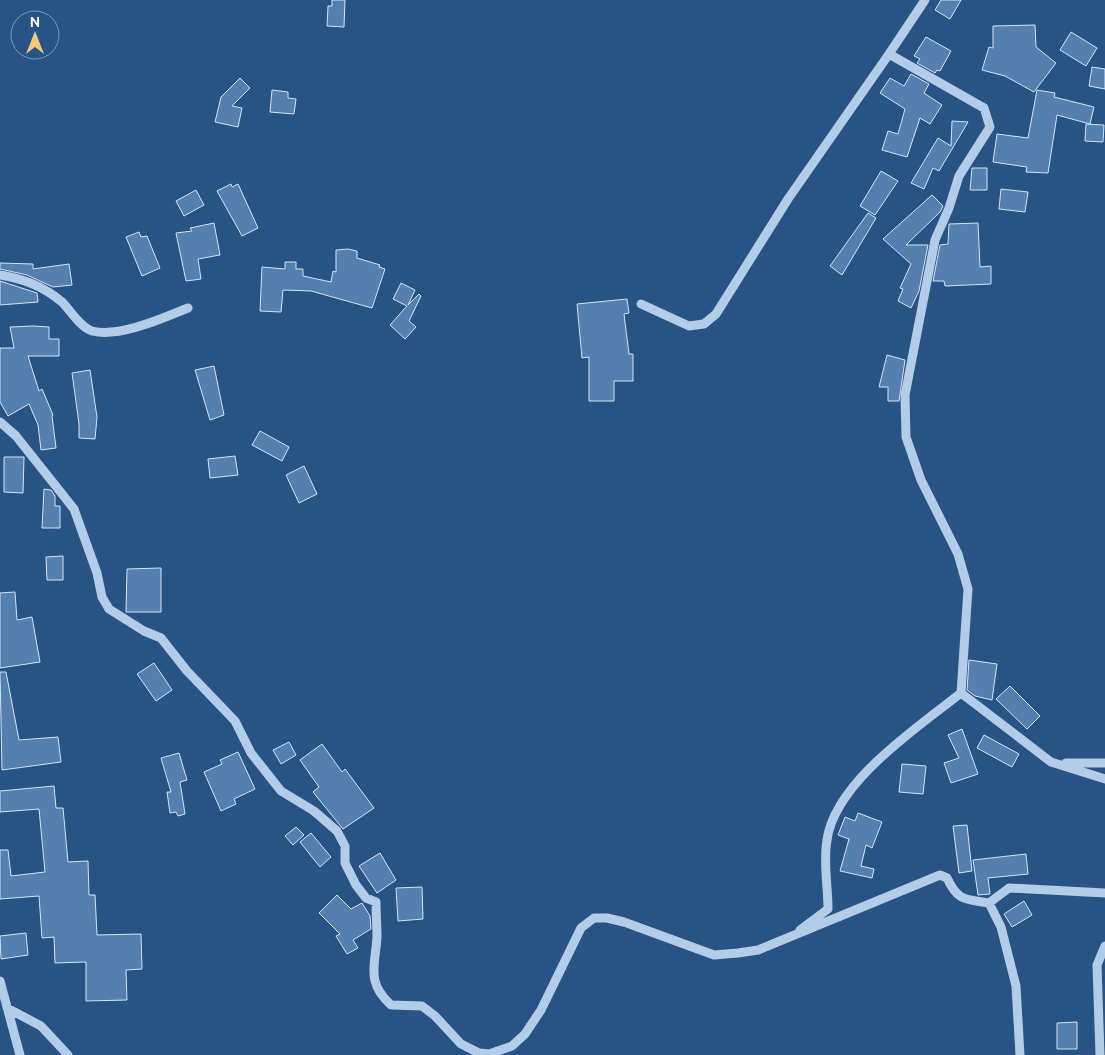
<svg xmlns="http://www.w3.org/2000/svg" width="1105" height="1055" viewBox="0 0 1105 1055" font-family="Ubuntu,sans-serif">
	<rect width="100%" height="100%" fill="#285385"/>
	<!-- building -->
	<path fill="#557fae" stroke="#d6e5f6" d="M 332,0 L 345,0 L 344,27 L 327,26 L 328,6 L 332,6 Z
		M 941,0 L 961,0 L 950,19 L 935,10 Z
		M 1035,25 L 1036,47 L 1056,63 L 1034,92 L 1005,76 L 982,70 L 989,47 L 993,48 L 993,26 Z
		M 1071,32 L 1097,48 L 1086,66 L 1060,50 Z
		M 926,37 L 951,51 L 940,71 L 937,70 L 935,73 L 917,63 L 920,59 L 914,56 Z
		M 1092,67 L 1105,69 L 1105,89 L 1089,86 Z
		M 911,74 L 929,84 L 924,93 L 942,105 L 930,124 L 920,118 L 907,157 L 882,150 L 888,131 L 898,134 L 905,109 L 880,93 L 890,78 L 904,86 Z
		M 240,78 L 250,88 L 232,106 L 242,108 L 238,127 L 215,122 L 221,97 Z
		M 272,90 L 288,92 L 288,98 L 296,99 L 294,114 L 270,112 Z
		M 1037,90 L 1055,93 L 1054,97 L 1094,107 L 1090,124 L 1057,115 L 1048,173 L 1026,172 L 1027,167 L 993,162 L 997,134 L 1028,138 Z
		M 952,121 L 968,122 L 939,171 L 933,168 L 924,189 L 911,183 L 938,138 L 951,146 Z
		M 1086,124 L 1104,125 L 1103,142 L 1085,141 Z
		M 972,168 L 987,168 L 987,190 L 970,190 Z
		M 881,171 L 898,181 L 875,215 L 860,206 Z
		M 231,184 L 232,187 L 238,184 L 258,228 L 242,236 L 217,191 Z
		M 1001,189 L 1028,192 L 1025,212 L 999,209 Z
		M 196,190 L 204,205 L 184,216 L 176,201 Z
		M 932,195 L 943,206 L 940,212 L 906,245 L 928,245 L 919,291 L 911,308 L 898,301 L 903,289 L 900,288 L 911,264 L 883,239 Z
		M 868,213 L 876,218 L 842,275 L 830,266 Z
		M 214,223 L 220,255 L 198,259 L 201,279 L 186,281 L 176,233 L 192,231 L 190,228 Z
		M 978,223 L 980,267 L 991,266 L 991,284 L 945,286 L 944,281 L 933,281 L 940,245 L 948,244 L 949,224 Z
		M 139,232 L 141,237 L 147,236 L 160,268 L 142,276 L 126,237 Z
		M 348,249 L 357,251 L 357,258 L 380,265 L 379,267 L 385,269 L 372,308 L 311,291 L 283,290 L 281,312 L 260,311 L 262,267 L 285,269 L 285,262 L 296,262 L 296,269 L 303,269 L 303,276 L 331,282 L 333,271 L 336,272 L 336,250 Z
		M 0,263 L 33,264 L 33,269 L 69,264 L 72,285 L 53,287 L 27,275 L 0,269 Z
		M 0,281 L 37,293 L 38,302 L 0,305 Z
		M 401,283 L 415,290 L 408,305 L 419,294 L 421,296 L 409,321 L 416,327 L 405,339 L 390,325 L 407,306 L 393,299 Z
		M 627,299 L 629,313 L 624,314 L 629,354 L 633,354 L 633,381 L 614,381 L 614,401 L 589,401 L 589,357 L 582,358 L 577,304 Z
		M 33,326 L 49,327 L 49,339 L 59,339 L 59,356 L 28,356 L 39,391 L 42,389 L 53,415 L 52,416 L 56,448 L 41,450 L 38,425 L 29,404 L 8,416 L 0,402 L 0,348 L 14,348 L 10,327 Z
		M 887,355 L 905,360 L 899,401 L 888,401 L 888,387 L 879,387 Z
		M 214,366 L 224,415 L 210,420 L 195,370 Z
		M 90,370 L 97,417 L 95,439 L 79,438 L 79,424 L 72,373 Z
		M 260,431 L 289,447 L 282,461 L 252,445 Z
		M 235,456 L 238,475 L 210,478 L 208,459 Z
		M 4,457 L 24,457 L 23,493 L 4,492 Z
		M 304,466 L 317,494 L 299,503 L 286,475 Z
		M 44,489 L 51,490 L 55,496 L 55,506 L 60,506 L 60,528 L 42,528 Z
		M 63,556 L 63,580 L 47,580 L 46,557 Z
		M 161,568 L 161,612 L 126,612 L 127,569 Z
		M 15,592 L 17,620 L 32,617 L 40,662 L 0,668 L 0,593 Z
		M 969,660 L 997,664 L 992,700 L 975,696 L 967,690 Z
		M 154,663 L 172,690 L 156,701 L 137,674 Z
		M 0,672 L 6,672 L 19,740 L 58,737 L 61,762 L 2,770 Z
		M 1010,686 L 1040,716 L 1027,729 L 996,699 Z
		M 962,729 L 978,774 L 951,783 L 944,763 L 959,758 L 948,735 Z
		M 984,735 L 1019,754 L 1012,767 L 977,748 Z
		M 289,742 L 296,755 L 281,764 L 273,750 Z
		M 322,744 L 342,772 L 345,769 L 374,808 L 343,829 L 313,792 L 319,787 L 300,760 Z
		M 238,752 L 255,789 L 234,799 L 236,804 L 221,811 L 204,772 L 222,764 L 220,760 Z
		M 179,753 L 187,780 L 180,782 L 185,814 L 178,816 L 176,812 L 170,813 L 167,792 L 171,792 L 161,758 Z
		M 902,764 L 926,766 L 923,794 L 899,792 Z
		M 54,786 L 56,808 L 63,808 L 68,862 L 88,861 L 89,895 L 95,895 L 97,935 L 141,934 L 142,969 L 126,970 L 127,1000 L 86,1001 L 86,962 L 55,963 L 54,937 L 42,938 L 39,896 L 0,899 L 0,850 L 8,850 L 11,876 L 45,872 L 39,809 L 0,812 L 0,791 Z
		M 858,813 L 882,822 L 872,848 L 866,845 L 861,866 L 874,869 L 872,878 L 840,871 L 849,839 L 838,835 L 845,817 L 855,821 Z
		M 967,825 L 972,871 L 959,873 L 953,826 Z
		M 296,827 L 304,835 L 293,845 L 285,836 Z
		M 311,833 L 331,857 L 320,867 L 300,842 Z
		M 380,853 L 396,880 L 377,893 L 359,866 Z
		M 1026,854 L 1028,874 L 988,878 L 990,894 L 978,895 L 973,860 Z
		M 422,887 L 423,919 L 398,921 L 396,888 Z
		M 337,895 L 351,909 L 362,903 L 370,916 L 371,929 L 353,940 L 358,948 L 347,954 L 336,936 L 340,934 L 319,913 Z
		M 1024,901 L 1032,915 L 1012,927 L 1004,914 Z
		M 26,933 L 28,955 L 1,959 L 0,936 Z
		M 1077,1022 L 1077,1049 L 1057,1049 L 1057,1023 Z"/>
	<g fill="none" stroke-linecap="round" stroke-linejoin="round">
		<!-- minor -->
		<path stroke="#b3cce7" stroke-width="9" d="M 925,0 L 889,54 L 984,108 L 990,127 L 959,176 L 949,208 L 935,240 L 905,395 L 906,437 L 921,480 L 958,554 L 968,589 L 961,693 L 1051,762 L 1105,779
			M 0,275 C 24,279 43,286 62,302 C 71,311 80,327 92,331 C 119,338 163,318 188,308
			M 641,304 L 689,326 L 704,324 L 716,314 L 788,199 L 889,54
			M 0,422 L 16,436 L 74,509 L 97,573 L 102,597 L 109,609 L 144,631 L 161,638 L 187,671 L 235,721 L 251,753 L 281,791 L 314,811 L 337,831 L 345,846 L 345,863 L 356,885 L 366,898 L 376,902 C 376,914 377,926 377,937 C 375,967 366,982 391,1005 L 422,1006 L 435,1016 L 461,1044 L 479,1053 L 489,1054 L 512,1046 L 525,1034 L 541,1010 L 581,928 L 594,918 L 607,918 L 624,922 L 714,955 L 738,953 L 758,950 L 940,875 L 947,878 C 958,901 964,899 989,903 L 1009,888 L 1105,893
			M 1066,763 L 1105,763
			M 989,903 L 1001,927 L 1016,986 L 1020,1055
			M 800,930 L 828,909 C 828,887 823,861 827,840 C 835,782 918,727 961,693
			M 0,981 L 20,1055
			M 7,1008 L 41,1026 L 68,1055
			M 1100,1055 L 1097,965 L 1105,946"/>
	</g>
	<!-- north arrow -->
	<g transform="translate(35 35)"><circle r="24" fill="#285385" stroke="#7e98b6"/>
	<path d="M0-4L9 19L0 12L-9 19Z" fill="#efca79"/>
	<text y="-8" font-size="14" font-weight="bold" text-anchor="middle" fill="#ffffff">N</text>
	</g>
</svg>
